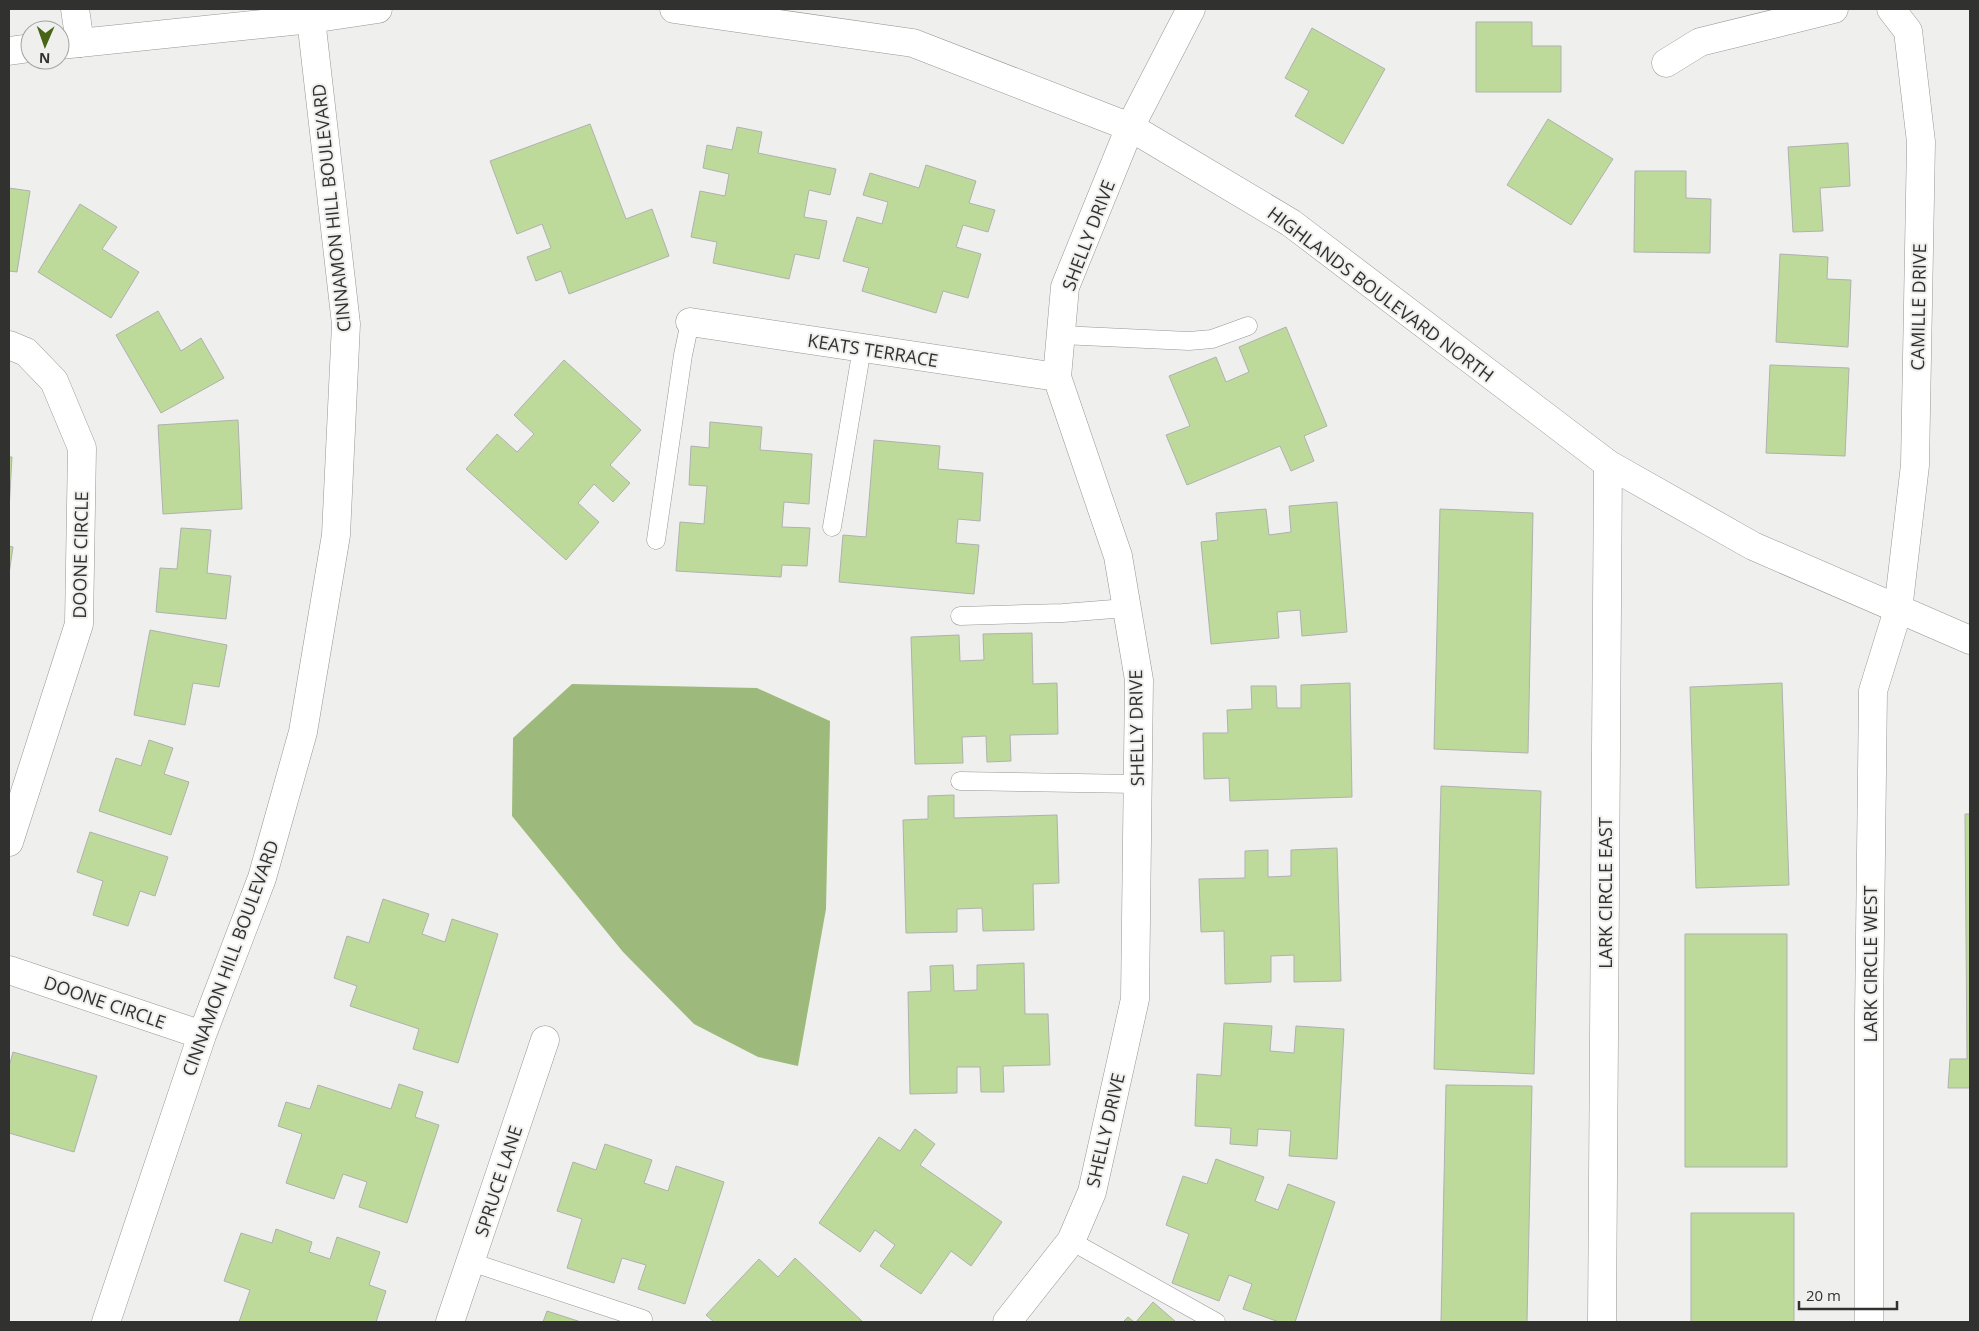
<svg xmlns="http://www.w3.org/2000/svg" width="1979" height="1331" viewBox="0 0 1979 1331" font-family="'Open Sans',sans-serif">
	<rect width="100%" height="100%" fill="#eff0ed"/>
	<!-- water -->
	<path fill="#9eb97c" d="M 572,684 L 757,688 L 830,721 L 826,909 L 798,1066 L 758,1057 L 694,1024 L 623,952 L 512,816 L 513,738 Z"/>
	<!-- building -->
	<path fill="#beda9b" stroke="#afb1ae" d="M 1476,22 L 1532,22 L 1532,46 L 1561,46 L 1561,92 L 1476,92 Z
		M 1312,28 L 1385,69 L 1343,144 L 1295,116 L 1309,91 L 1285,78 Z
		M 1548,119 L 1613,159 L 1571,225 L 1507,185 Z
		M 590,124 L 626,219 L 652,209 L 669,256 L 569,294 L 561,271 L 536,281 L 527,257 L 551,248 L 542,224 L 517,234 L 490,161 Z
		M 737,127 L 762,132 L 758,153 L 836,169 L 830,195 L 809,190 L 804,217 L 827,221 L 819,259 L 795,254 L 789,279 L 713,263 L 717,242 L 691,237 L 700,191 L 725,196 L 729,174 L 703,168 L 707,145 L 732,150 Z
		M 1848,143 L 1850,186 L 1820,188 L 1823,231 L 1793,232 L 1788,147 Z
		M 926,165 L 976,181 L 969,203 L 995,210 L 988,232 L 963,225 L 956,247 L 981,254 L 968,298 L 943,291 L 936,313 L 862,291 L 869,268 L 843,261 L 857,217 L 882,224 L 888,202 L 863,195 L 870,173 L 919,188 Z
		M 1635,171 L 1686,171 L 1686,198 L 1711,199 L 1710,253 L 1634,252 Z
		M 9,188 L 30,191 L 17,272 L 9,271 Z
		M 80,204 L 117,227 L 102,249 L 139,272 L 111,318 L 38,272 Z
		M 1780,254 L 1828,257 L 1827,279 L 1851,280 L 1848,347 L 1776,342 Z
		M 158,311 L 181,351 L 201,338 L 224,378 L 161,413 L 116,335 Z
		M 1286,327 L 1327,426 L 1304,436 L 1314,461 L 1291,471 L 1280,446 L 1187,485 L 1166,435 L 1190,426 L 1169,376 L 1216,357 L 1226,382 L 1249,372 L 1239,347 Z
		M 564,360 L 641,430 L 610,465 L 630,483 L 613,502 L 594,484 L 578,503 L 599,522 L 566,560 L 466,469 L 497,434 L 517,452 L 534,434 L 514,415 Z
		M 1770,365 L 1849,368 L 1845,456 L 1766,453 Z
		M 238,420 L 242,509 L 163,514 L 158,425 Z
		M 710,422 L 762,427 L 760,450 L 812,454 L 809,504 L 784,502 L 782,527 L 810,528 L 807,566 L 782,565 L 781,577 L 676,571 L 680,522 L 704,524 L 707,486 L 689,485 L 691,446 L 709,448 Z
		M 874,440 L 940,446 L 938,469 L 983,473 L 980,521 L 958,519 L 956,543 L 979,545 L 974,594 L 839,582 L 843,535 L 866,537 Z
		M 9,457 L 12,457 L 9,511 Z
		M 1337,502 L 1347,632 L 1302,636 L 1300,610 L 1277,612 L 1279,638 L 1211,644 L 1201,542 L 1218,540 L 1216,513 L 1266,509 L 1269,535 L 1291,532 L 1289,506 Z
		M 1440,509 L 1533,513 L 1528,753 L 1434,749 Z
		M 181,528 L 211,530 L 207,573 L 231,576 L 226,619 L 156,612 L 160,568 L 177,569 Z
		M 9,546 L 13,547 L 9,574 Z
		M 150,630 L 227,645 L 219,687 L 193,683 L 185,725 L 134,715 Z
		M 1032,633 L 1033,684 L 1057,683 L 1058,734 L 1010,735 L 1011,761 L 987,762 L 986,736 L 962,737 L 963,763 L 915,764 L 911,637 L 959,635 L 960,661 L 984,660 L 983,634 Z
		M 1350,683 L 1352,797 L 1230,801 L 1229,778 L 1204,779 L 1203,733 L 1228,733 L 1227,710 L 1252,709 L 1251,686 L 1276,686 L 1277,708 L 1301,708 L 1301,685 Z
		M 1782,683 L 1789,885 L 1696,888 L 1690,687 Z
		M 149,740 L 173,748 L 164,774 L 189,782 L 171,835 L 99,811 L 116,758 L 141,766 Z
		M 1441,786 L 1541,791 L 1534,1074 L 1434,1069 Z
		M 954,795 L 954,818 L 1057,815 L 1059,883 L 1033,884 L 1034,930 L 983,931 L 982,908 L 957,909 L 957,932 L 906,933 L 903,820 L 928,819 L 928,796 Z
		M 1965,814 L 1970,814 L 1970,1088 L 1948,1088 L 1950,1059 L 1967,1059 Z
		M 90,832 L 168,857 L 155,896 L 140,891 L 128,926 L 93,915 L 103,881 L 77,872 Z
		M 1337,848 L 1341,981 L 1294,982 L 1294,955 L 1271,956 L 1271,982 L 1225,984 L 1224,931 L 1201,932 L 1199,879 L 1245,878 L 1245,851 L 1268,850 L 1268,877 L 1291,876 L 1291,850 Z
		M 383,899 L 429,914 L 422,934 L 445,942 L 452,919 L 498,934 L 458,1063 L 413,1049 L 419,1029 L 350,1006 L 357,986 L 334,978 L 347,936 L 369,943 Z
		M 1685,934 L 1787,934 L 1787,1167 L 1685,1167 Z
		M 1024,963 L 1025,1014 L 1048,1014 L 1050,1065 L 1003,1066 L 1004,1092 L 981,1092 L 980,1067 L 957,1067 L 957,1093 L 910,1094 L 908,992 L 931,991 L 930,966 L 953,965 L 954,991 L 977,990 L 977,965 Z
		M 1224,1023 L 1272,1026 L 1270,1051 L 1294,1053 L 1296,1026 L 1344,1029 L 1337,1159 L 1289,1156 L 1291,1131 L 1258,1129 L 1257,1146 L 1230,1144 L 1231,1128 L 1195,1126 L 1197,1074 L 1221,1076 Z
		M 13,1052 L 97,1076 L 74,1152 L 9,1133 L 9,1067 Z
		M 399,1084 L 423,1092 L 415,1117 L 439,1125 L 407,1223 L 359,1207 L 367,1182 L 343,1174 L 334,1199 L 286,1183 L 302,1134 L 278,1126 L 286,1102 L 310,1109 L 318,1085 L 391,1109 Z
		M 1446,1085 L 1532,1086 L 1527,1322 L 1441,1322 Z
		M 915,1129 L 935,1144 L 920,1165 L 1002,1222 L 971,1266 L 951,1251 L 921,1294 L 880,1266 L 895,1245 L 875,1230 L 860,1252 L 819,1223 L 879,1137 L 900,1151 Z
		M 605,1144 L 652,1160 L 644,1183 L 668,1191 L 676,1166 L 724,1182 L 685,1304 L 638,1289 L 646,1265 L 622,1258 L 614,1283 L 567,1268 L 582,1219 L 557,1211 L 573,1162 L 596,1170 Z
		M 1216,1159 L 1264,1177 L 1255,1201 L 1278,1210 L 1288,1184 L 1335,1202 L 1295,1322 L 1279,1322 L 1243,1309 L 1252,1284 L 1229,1275 L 1219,1301 L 1172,1283 L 1189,1234 L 1166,1225 L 1183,1176 L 1207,1184 Z
		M 1691,1213 L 1794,1213 L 1794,1322 L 1691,1322 Z
		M 276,1229 L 312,1242 L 309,1252 L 330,1259 L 337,1237 L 380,1252 L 369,1285 L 386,1291 L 376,1322 L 239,1322 L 250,1290 L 224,1281 L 241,1233 L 272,1243 Z
		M 795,1258 L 863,1322 L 714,1322 L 706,1315 L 759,1259 L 778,1277 Z
		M 1153,1302 L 1176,1322 L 1136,1322 Z
		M 547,1311 L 581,1322 L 543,1322 Z
		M 1128,1317 L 1134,1322 L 1123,1322 Z"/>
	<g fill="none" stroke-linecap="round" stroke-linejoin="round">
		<defs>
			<path id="service" d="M 1061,335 L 1189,341 L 1212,339 L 1248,326
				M 832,527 L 862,348
				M 656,540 L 683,355 L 690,322
				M 960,616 L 1063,613 L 1126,608
				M 960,781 L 1137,784
				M 1071,1241 L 1216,1322
				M 471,1262 L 643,1319"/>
			<path id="minor" d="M 75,9 L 80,43
				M 1666,63 L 1700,42 L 1834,9
				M 690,322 L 1057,377
				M 9,345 L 26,352 L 54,381 L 82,448 L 79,624 L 9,842
				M 9,970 L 202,1035
				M 106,1322 L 202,1035 L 262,878 L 303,732 L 336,535 L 346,324 L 311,19
				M 450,1322 L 545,1040
				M 1007,1322 L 1071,1241 L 1092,1192 L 1135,999 L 1139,680 L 1118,556 L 1057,377 L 1065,287 L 1130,127 L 1191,9
				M 1602,1322 L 1608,464
				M 1869,1322 L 1869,1016 L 1873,691 L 1898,610 L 1915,465 L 1921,142 L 1908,31 L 1891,9"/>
			<path id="tertiary" d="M 674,9 L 913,43 L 1130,127 L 1291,223 L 1608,464 L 1753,546 L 1970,640
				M 60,45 L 311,19 L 378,9
				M 9,51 L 30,48"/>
		</defs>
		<!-- service casing -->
		<use href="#service" stroke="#959794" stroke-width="19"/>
		<!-- minor casing -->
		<use href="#minor" stroke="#959794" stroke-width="29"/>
		<!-- tertiary casing -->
		<use href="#tertiary" stroke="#959794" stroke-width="29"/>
		<!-- service -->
		<use href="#service" stroke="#fff" stroke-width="18"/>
		<!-- minor -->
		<use href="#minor" stroke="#fff" stroke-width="28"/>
		<!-- tertiary -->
		<use href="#tertiary" stroke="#fff" stroke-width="28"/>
	</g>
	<g text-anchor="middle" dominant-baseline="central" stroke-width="4" stroke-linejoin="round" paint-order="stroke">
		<!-- street labels -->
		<g font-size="18" fill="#313130" stroke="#eff0ed">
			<text transform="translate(331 208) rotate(-96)">CINNAMON HILL BOULEVARD</text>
			<text transform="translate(1088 235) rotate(-69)">SHELLY DRIVE</text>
			<text transform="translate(1381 294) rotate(37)">HIGHLANDS BOULEVARD NORTH</text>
			<text transform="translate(1918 307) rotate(-89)">CAMILLE DRIVE</text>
			<text transform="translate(873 350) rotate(9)">KEATS TERRACE</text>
			<text transform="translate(80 555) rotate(-89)">DOONE CIRCLE</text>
			<text transform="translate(1136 728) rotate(-91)">SHELLY DRIVE</text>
			<text transform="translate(1605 893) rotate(-90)">LARK CIRCLE EAST</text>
			<text transform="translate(230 958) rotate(-70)">CINNAMON HILL BOULEVARD</text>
			<text transform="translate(1870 964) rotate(-90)">LARK CIRCLE WEST</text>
			<text transform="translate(105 1002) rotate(19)">DOONE CIRCLE</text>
			<text transform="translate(1105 1130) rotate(-77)">SHELLY DRIVE</text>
			<text transform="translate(498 1181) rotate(-72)">SPRUCE LANE</text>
		</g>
	</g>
	<!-- border -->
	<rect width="1979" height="1331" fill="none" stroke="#313130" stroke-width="20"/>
	<!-- north arrow -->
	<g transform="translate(45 45) rotate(182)"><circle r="24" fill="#eff0ed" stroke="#a3a4a1"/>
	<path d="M0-4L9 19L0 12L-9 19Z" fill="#486417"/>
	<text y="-8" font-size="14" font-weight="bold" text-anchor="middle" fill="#313130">N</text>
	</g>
	<!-- scale -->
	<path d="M1799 1301v8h98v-8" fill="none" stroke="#313130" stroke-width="2.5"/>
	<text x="1806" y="1301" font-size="15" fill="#313130" stroke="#eff0ed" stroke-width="4" paint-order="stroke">20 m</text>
</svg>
